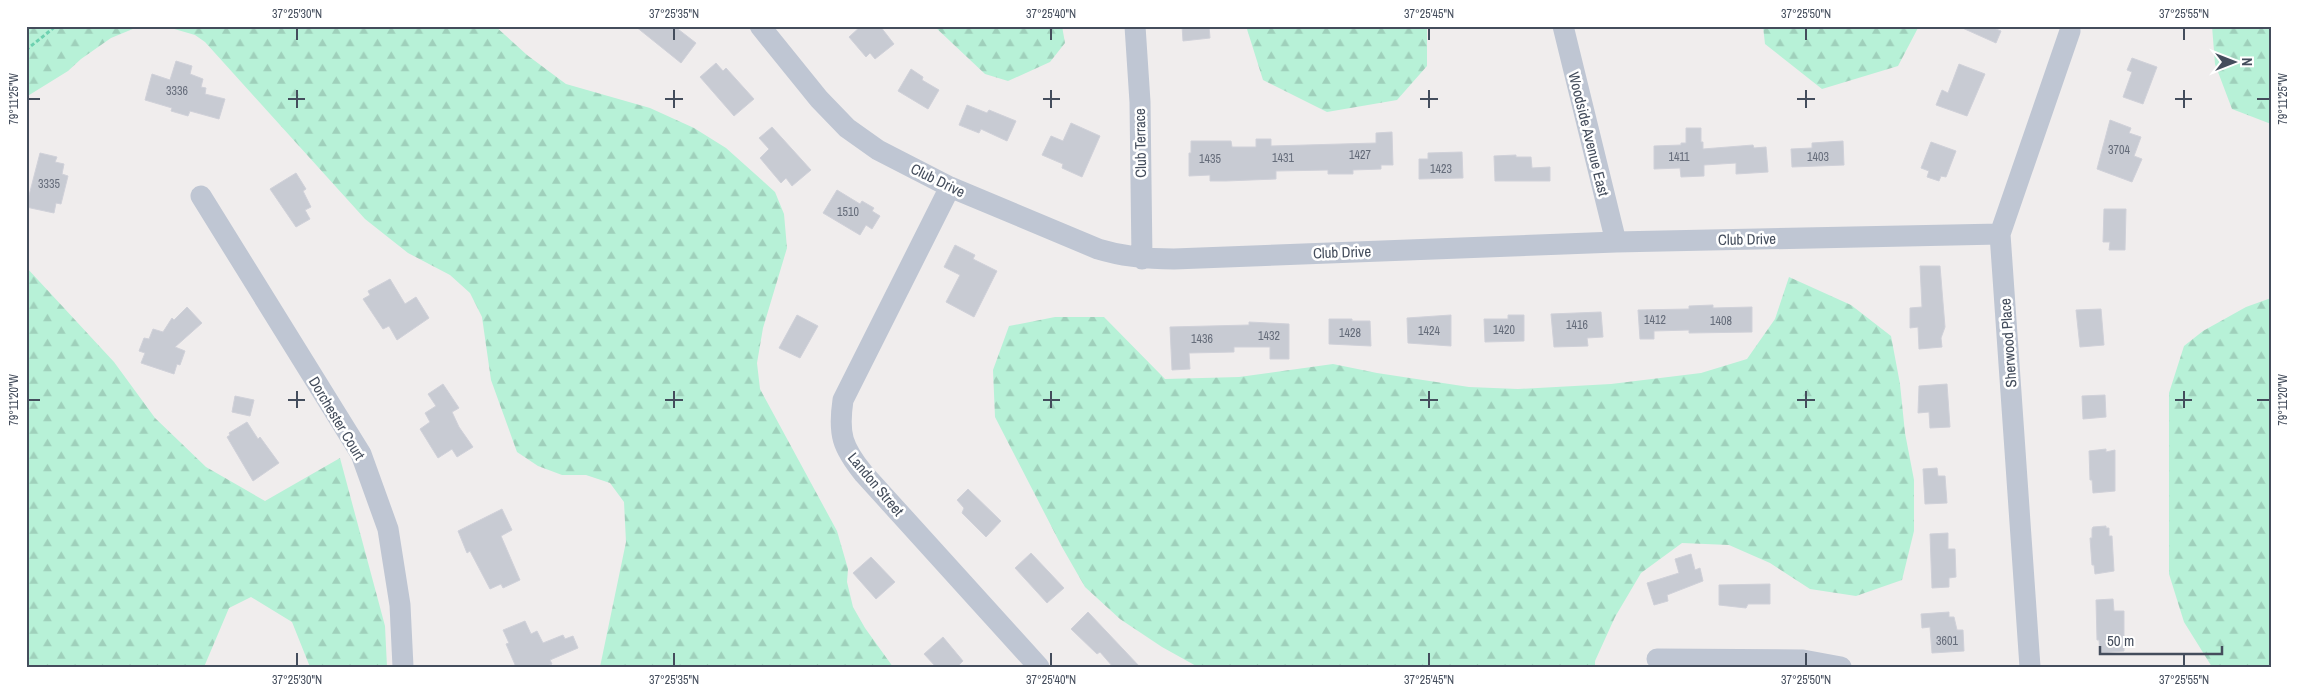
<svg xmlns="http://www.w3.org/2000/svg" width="2297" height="693" viewBox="0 0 2297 693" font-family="'Archivo Narrow',sans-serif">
	<defs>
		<pattern id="forest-firs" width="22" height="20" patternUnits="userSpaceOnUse" patternTransform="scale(1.25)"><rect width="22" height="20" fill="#b7f1d7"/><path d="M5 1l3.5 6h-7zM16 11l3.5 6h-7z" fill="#9fd0bb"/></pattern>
	</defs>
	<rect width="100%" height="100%" fill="#f0eded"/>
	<!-- forest -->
	<path fill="url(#forest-firs)" d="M 26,26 L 140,26 L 111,38 L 81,59 L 68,71 L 26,97 Z
		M 164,26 L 495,26 L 527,55 L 566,84 L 650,108 L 694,128 L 726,148 L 775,192 L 784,214 L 787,248 L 763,328 L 757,363 L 760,389 L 837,531 L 848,569 L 847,582 L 853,607 L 865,628 L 893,667 L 600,667 L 626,542 L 624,502 L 610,483 L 586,475 L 562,475 L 538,466 L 517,452 L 491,380 L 482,317 L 470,293 L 450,275 L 408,253 L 365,219 L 205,42 L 195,35 Z
		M 934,26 L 1062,26 L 1065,43 L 1050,62 L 1008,81 L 985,74 Z
		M 1246,26 L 1427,26 L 1427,66 L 1397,100 L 1327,112 L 1263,80 Z
		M 1763,26 L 1919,26 L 1898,66 L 1822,89 L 1765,44 Z
		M 2212,26 L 2271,26 L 2271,124 L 2232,109 L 2215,64 Z
		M 26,267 L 114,362 L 155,418 L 206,467 L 265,501 L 340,458 L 385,626 L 387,667 L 310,667 L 292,622 L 251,597 L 229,608 L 204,667 L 26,667 Z
		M 1789,277 L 1851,305 L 1891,336 L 1900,384 L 1905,433 L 1914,480 L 1914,531 L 1902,580 L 1856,596 L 1810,589 L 1770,563 L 1729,545 L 1682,543 L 1641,573 L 1615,617 L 1595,661 L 1595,667 L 1198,667 L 1162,647 L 1120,619 L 1085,587 L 1062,547 L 995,417 L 993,370 L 1009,326 L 1055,317 L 1104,317 L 1165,379 L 1239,377 L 1333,364 L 1377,373 L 1469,387 L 1518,389 L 1611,384 L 1701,373 L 1747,359 L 1775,319 Z
		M 2271,298 L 2271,667 L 2212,667 L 2184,622 L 2169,574 L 2169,393 L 2184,346 L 2203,331 L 2246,307 Z"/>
	<!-- building -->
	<path fill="#c8cbd3" stroke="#d0d1d9" d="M 635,26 L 674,26 L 696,43 L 681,63 Z
		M 861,26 L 880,26 L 894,44 L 875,59 L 870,53 L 866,57 L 849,37 Z
		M 1182,26 L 1209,26 L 1210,38 L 1183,41 Z
		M 1958,26 L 1989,26 L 2001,31 L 1996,43 Z
		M 2132,58 L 2157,67 L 2143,104 L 2123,97 L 2132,72 L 2127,70 Z
		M 176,61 L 192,66 L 190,74 L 203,79 L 201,87 L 206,88 L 205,94 L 225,99 L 219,119 L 190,111 L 188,116 L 171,111 L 172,108 L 145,100 L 152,74 L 170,80 Z
		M 716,63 L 723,71 L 726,68 L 754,99 L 734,116 L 700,77 Z
		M 1959,64 L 1985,74 L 1967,116 L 1936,105 L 1942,90 L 1948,93 Z
		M 911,69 L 923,77 L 922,80 L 939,90 L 928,109 L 898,91 Z
		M 967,105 L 987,113 L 989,110 L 1016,121 L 1007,141 L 981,129 L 979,133 L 959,125 Z
		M 2110,120 L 2131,128 L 2129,133 L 2141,137 L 2134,156 L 2142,159 L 2132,182 L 2097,169 Z
		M 1071,123 L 1100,136 L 1082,177 L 1062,168 L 1063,164 L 1042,155 L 1051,136 L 1063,141 Z
		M 772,127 L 811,170 L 792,186 L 786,178 L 781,183 L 760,158 L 769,149 L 759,138 Z
		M 1686,128 L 1701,128 L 1701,142 L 1703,142 L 1703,149 L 1753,145 L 1754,148 L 1766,147 L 1768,172 L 1736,174 L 1736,163 L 1704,165 L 1704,176 L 1681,177 L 1680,168 L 1654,169 L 1654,146 L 1681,145 L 1681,143 L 1686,143 Z
		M 1392,132 L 1393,165 L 1381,165 L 1381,169 L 1353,170 L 1353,174 L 1328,174 L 1328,170 L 1276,171 L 1276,179 L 1226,181 L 1210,181 L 1210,175 L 1189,176 L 1189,153 L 1191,153 L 1191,141 L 1231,141 L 1232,147 L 1256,147 L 1256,139 L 1271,139 L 1271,146 L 1376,143 L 1376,133 Z
		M 1843,141 L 1844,165 L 1792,167 L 1791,149 L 1812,148 L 1812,143 Z
		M 1931,142 L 1956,151 L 1946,177 L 1941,176 L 1939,181 L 1927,177 L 1929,171 L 1921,168 Z
		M 1462,152 L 1463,178 L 1419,179 L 1419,159 L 1428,159 L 1428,153 Z
		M 40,153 L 57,157 L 55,162 L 64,164 L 62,174 L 68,176 L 61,204 L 56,203 L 54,213 L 26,207 Z
		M 1516,155 L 1516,157 L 1531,157 L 1532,168 L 1550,167 L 1550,181 L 1495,181 L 1494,156 Z
		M 296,173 L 306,189 L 303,191 L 311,207 L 305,210 L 310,219 L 296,227 L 270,189 Z
		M 837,190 L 860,204 L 862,201 L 874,208 L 872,211 L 880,216 L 872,229 L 866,225 L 860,235 L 823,213 Z
		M 2104,209 L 2126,209 L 2125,250 L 2109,250 L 2110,242 L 2103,242 Z
		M 955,245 L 975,255 L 973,259 L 997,271 L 974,317 L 946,302 L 960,275 L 944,267 Z
		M 1920,266 L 1940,266 L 1945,327 L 1941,338 L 1942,347 L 1919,349 L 1918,327 L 1910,328 L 1910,308 L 1922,307 Z
		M 390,279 L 405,304 L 416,297 L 429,318 L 397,340 L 389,326 L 383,329 L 363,299 L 370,295 L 368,291 Z
		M 1713,305 L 1713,308 L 1752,307 L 1752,332 L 1689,333 L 1689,330 L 1654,331 L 1654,339 L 1640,339 L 1638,310 L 1689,309 L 1689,306 Z
		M 187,307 L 202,323 L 175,347 L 185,351 L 180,365 L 177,364 L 174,374 L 141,363 L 145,353 L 139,351 L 144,338 L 149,339 L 153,329 L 163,332 L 172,318 L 174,320 Z
		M 2101,309 L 2104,345 L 2080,347 L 2076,310 Z
		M 1601,312 L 1603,337 L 1587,338 L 1588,346 L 1554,347 L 1551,314 Z
		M 797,315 L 818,326 L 800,358 L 779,348 Z
		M 1451,315 L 1451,346 L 1408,343 L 1407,318 Z
		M 1508,315 L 1524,315 L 1524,341 L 1485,342 L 1484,319 L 1508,319 Z
		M 1329,319 L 1352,319 L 1352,321 L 1370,321 L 1371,346 L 1329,344 Z
		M 1249,322 L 1289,324 L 1289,359 L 1270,359 L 1270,347 L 1234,347 L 1234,352 L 1189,353 L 1190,369 L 1172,370 L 1170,327 L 1249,325 Z
		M 443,384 L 459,408 L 452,412 L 459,427 L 473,447 L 457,457 L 452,449 L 438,458 L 420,429 L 430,422 L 425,413 L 436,406 L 428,394 Z
		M 1947,384 L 1950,427 L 1930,428 L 1929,412 L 1918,413 L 1919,386 Z
		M 2105,395 L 2106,417 L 2083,419 L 2082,396 Z
		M 235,396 L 254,400 L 250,416 L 232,412 Z
		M 247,422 L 258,439 L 260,437 L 279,463 L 253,481 L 227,437 L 230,435 L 229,433 Z
		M 2106,449 L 2106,452 L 2115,450 L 2115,491 L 2093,493 L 2092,480 L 2090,480 L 2089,451 Z
		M 1937,468 L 1938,476 L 1945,476 L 1947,503 L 1925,504 L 1923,469 Z
		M 968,489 L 1001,521 L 986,537 L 962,513 L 964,508 L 957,500 Z
		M 502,509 L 512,530 L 501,536 L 520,580 L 503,588 L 501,584 L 490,589 L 470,551 L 467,553 L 458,531 Z
		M 2106,526 L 2106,528 L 2109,528 L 2109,536 L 2112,536 L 2114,571 L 2095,574 L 2094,565 L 2092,565 L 2090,538 L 2092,538 L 2092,529 L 2093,527 Z
		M 1948,533 L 1948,549 L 1955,549 L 1956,577 L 1949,578 L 1949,587 L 1932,588 L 1930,534 Z
		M 1031,553 L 1064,588 L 1047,603 L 1015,568 Z
		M 1691,554 L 1695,570 L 1700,568 L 1703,581 L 1667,595 L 1668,601 L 1654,605 L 1647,583 L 1679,573 L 1675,559 Z
		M 871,557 L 895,582 L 876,599 L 853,573 Z
		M 1770,584 L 1770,604 L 1748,604 L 1746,608 L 1719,605 L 1719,585 Z
		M 2113,599 L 2114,611 L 2124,611 L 2124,651 L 2100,653 L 2099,640 L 2097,640 L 2096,600 Z
		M 1088,612 L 1140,667 L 1113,667 L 1100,652 L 1097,654 L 1071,629 Z
		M 1949,612 L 1949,617 L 1954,617 L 1957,630 L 1963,630 L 1964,651 L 1932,653 L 1930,627 L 1922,628 L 1921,614 Z
		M 525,621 L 531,634 L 537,631 L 543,643 L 563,635 L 565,639 L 573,636 L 578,648 L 550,660 L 552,664 L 544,667 L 516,667 L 506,644 L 509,643 L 503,630 Z
		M 943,637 L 963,661 L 957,667 L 936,667 L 924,654 Z"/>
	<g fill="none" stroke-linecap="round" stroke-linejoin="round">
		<!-- path -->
		<path stroke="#6dd1b0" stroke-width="3" stroke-dasharray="4 2.5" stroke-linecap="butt" d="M 26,50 L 56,26"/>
		<!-- minor -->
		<path stroke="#bfc6d3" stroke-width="21" d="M 760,26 L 819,99 L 847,128 L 878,150 L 950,187 L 1098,249 C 1124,257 1147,259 1174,259 L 1616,242 L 2000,234
			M 1135,26 L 1140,102 L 1142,259
			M 1563,26 L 1616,242
			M 950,187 L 843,400 C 838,434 842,447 864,474 L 1039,667
			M 201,196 L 361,454 L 388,529 L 400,605 L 403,667
			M 1657,659 L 1803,660 L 1841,667
			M 2030,667 L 2000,234 L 2070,31"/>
	</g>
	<!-- ticks -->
	<path fill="none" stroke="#444d5c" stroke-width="2" d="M 297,28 L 297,40M 674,28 L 674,40M 1051,28 L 1051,40M 1429,28 L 1429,40M 1806,28 L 1806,40M 2184,28 L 2184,40M 297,90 L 297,108M 674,90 L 674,108M 1051,90 L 1051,108M 1429,90 L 1429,108M 1806,90 L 1806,108M 2184,90 L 2184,108M 28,99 L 40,99M 288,99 L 305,99M 665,99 L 683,99M 1043,99 L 1060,99M 1420,99 L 1438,99M 1797,99 L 1815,99M 2175,99 L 2192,99M 2257,99 L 2270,99M 297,391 L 297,408M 674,391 L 674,408M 1051,391 L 1051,408M 1429,391 L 1429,408M 1806,391 L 1806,408M 2184,391 L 2184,408M 28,400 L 40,400M 288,400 L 305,400M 665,400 L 683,400M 1043,400 L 1060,400M 1420,400 L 1438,400M 1797,400 L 1815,400M 2175,400 L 2192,400M 2257,400 L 2270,400M 297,653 L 297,666M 674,653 L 674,666M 1051,653 L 1051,666M 1429,653 L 1429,666M 1806,653 L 1806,666M 2184,653 L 2184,666"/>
	<g text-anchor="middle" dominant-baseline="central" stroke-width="5" stroke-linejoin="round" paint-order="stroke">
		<!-- number labels -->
		<g font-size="12" fill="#656c7a">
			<text x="177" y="91">3336</text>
			<text x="2119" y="150">3704</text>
			<text x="1360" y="155">1427</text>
			<text x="1679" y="157">1411</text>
			<text x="1818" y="157">1403</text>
			<text x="1283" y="158">1431</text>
			<text x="1210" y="159">1435</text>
			<text x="1441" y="169">1423</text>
			<text x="49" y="184">3335</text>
			<text x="848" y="212">1510</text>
			<text x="1655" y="320">1412</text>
			<text x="1721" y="321">1408</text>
			<text x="1577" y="325">1416</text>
			<text x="1504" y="330">1420</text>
			<text x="1429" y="331">1424</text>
			<text x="1350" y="333">1428</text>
			<text x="1269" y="336">1432</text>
			<text x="1202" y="339">1436</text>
			<text x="1947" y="641">3601</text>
		</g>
		<!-- street labels -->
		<g font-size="15" fill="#444d5c" stroke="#fff">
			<text transform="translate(1589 134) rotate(76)">Woodside Avenue East</text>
			<text transform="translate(1140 143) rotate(-91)">Club Terrace</text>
			<text transform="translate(938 180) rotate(26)">Club Drive</text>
			<text transform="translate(1747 239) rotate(-1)">Club Drive</text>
			<text transform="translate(1342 252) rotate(-2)">Club Drive</text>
			<text transform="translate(2008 343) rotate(-94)">Sherwood Place</text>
			<text transform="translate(337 418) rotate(59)">Dorchester Court</text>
			<text transform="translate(876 484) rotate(50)">Landon Street</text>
		</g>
	</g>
	<!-- border -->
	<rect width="2297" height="693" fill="none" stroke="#ffffff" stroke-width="55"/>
	<!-- north arrow -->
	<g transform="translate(2234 62) rotate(90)" stroke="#ffffff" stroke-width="4" paint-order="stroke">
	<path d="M0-4L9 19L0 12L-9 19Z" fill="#444d5c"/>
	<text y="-8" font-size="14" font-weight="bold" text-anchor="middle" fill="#444d5c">N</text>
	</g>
	<!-- scale -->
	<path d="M2100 646v8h122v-8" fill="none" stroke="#444d5c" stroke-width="2.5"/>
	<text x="2107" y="646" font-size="15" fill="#444d5c" stroke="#ffffff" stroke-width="4" paint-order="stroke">50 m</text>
	<rect x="28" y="28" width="2242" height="638" fill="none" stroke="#444d5c" stroke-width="2"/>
	<g font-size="12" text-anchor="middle" fill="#444d5c">
		<text x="297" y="18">37°25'30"N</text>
		<text x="674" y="18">37°25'35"N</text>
		<text x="1051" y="18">37°25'40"N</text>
		<text x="1429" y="18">37°25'45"N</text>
		<text x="1806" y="18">37°25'50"N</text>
		<text x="2184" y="18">37°25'55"N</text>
		<text transform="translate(2283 99) rotate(-90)" y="4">79°11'25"W</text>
		<text transform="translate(14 99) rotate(-90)" y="4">79°11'25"W</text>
		<text transform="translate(2283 400) rotate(-90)" y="4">79°11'20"W</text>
		<text transform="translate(14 400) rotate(-90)" y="4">79°11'20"W</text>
		<text x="297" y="684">37°25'30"N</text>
		<text x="674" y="684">37°25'35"N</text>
		<text x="1051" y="684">37°25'40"N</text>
		<text x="1429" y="684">37°25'45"N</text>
		<text x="1806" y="684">37°25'50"N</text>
		<text x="2184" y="684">37°25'55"N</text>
	</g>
</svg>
